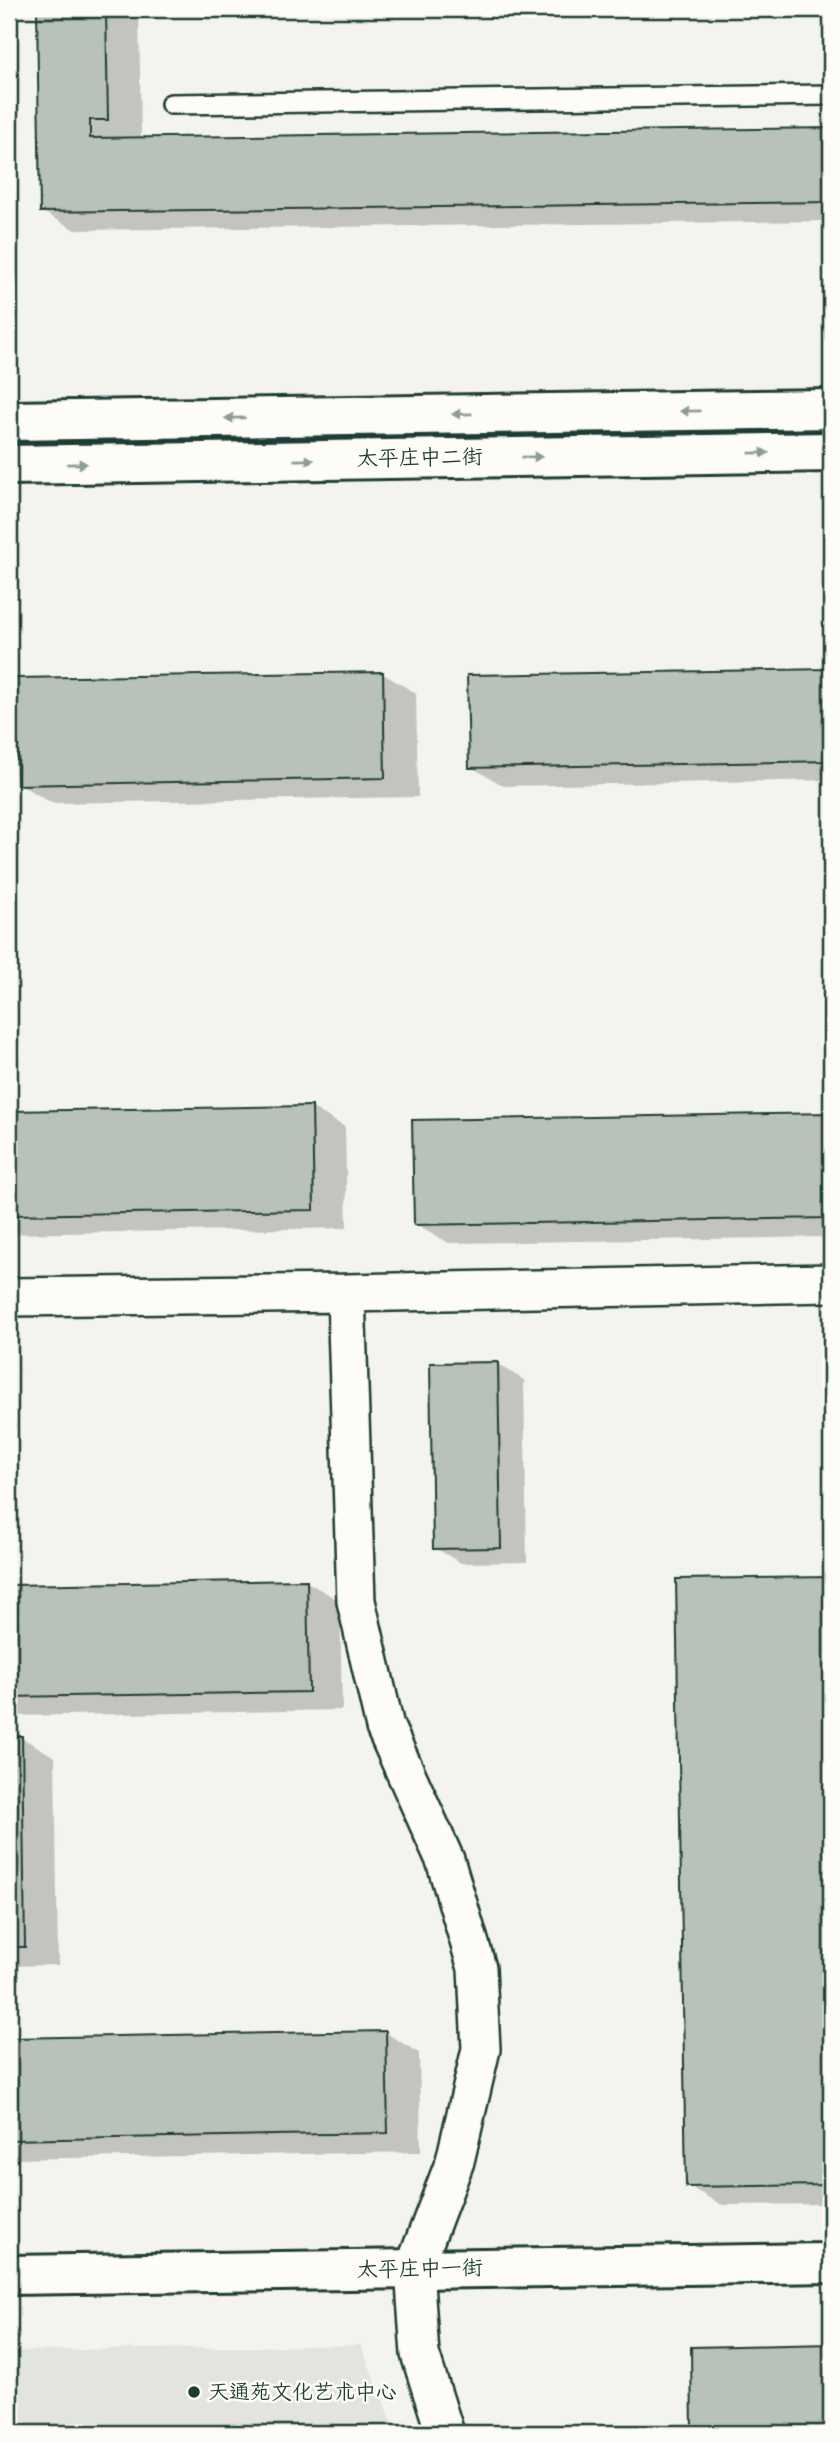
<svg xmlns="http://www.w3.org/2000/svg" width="840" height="2442" viewBox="0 0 840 2442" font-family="'Balsamiq Sans','LXGW WenKai TC',sans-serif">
	<rect width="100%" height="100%" fill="#f4f4ef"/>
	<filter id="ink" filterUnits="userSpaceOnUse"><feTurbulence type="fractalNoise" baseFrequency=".0143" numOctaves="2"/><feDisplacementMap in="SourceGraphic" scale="14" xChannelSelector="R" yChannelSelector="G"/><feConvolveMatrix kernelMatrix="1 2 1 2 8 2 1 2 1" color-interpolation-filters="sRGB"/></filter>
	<g filter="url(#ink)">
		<!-- built -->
		<path fill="#e2e5df" d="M 361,2345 L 396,2433 L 9,2433 L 9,2351 Z"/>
		<!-- shadow -->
		<path fill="#0003" d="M 38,9 L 139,9 L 141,139 L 831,130 L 831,221 L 75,230 L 41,211 Z
			M 831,671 L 831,780 L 504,786 L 471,767 L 469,677 Z
			M 383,674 L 416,693 L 418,797 L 52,803 L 19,784 Z
			M 311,1107 L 345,1127 L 347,1228 L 9,1234 L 9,1113 Z
			M 831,1115 L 831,1237 L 449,1243 L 416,1224 L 414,1122 Z
			M 497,1364 L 524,1380 L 527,1562 L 461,1563 L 435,1548 Z
			M 831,1578 L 831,2204 L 722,2205 L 688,2186 L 678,1581 Z
			M 307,1582 L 340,1601 L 342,1710 L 9,1716 L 9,1587 Z
			M 9,1738 L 22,1738 L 55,1757 L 58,1965 L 9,1966 L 9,2015 Z
			M 386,2033 L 419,2053 L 421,2152 L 9,2159 L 9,2040 Z
			M 831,2346 L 831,2433 L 694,2433 L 692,2349 Z"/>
		<!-- building -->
		<path fill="#b9c1bb" stroke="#1f3d34" stroke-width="2" d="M 37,9 L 106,9 L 108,120 L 90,120 L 90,138 L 831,128 L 831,202 L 40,212 Z
			M 831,669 L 831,761 L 469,768 L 467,675 Z
			M 383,672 L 385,778 L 17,785 L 15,678 Z
			M 312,1106 L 314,1210 L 9,1215 L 9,1111 Z
			M 831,1113 L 831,1218 L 414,1225 L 412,1120 Z
			M 498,1362 L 501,1548 L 433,1549 L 430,1363 Z
			M 831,1577 L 831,2185 L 686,2187 L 676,1579 Z
			M 307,1580 L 309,1692 L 9,1697 L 9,1585 Z
			M 9,1736 L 22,1736 L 25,1947 L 9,1947 Z
			M 386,2031 L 388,2133 L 9,2140 L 9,2038 Z
			M 831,2344 L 831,2433 L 692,2433 L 691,2347 Z"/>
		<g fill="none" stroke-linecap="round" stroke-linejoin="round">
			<defs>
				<path id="service" d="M 171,104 L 831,95"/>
				<path id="minor" d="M 346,1293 L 356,1601 L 385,1727 L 445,1860 L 477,1968 L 481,2049 L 455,2161 L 414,2269 L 420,2354 L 445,2433
					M 9,1297 L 346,1293 L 831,1283"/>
				<path id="tertiary" d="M 9,2275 L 831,2263"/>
				<path id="secondary" d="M 9,421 L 831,409
					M 9,465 L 831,452"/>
			</defs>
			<!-- service casing -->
			<use href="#service" stroke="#1f3d34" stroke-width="24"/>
			<!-- minor casing -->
			<use href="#minor" stroke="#1f3d34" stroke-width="42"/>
			<!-- tertiary casing -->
			<use href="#tertiary" stroke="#1f3d34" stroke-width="44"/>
			<!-- secondary casing -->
			<use href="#secondary" stroke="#1f3d34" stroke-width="44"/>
			<!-- service -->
			<use href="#service" stroke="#fdfcf7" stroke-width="19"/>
			<!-- minor -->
			<use href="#minor" stroke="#fdfcf7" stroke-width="37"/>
			<!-- tertiary -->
			<use href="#tertiary" stroke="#fdfcf7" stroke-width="38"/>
			<!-- secondary -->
			<use href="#secondary" stroke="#fdfcf7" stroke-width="38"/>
		</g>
		<!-- one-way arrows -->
		<defs><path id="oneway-solid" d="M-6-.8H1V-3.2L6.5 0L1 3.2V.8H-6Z" transform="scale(1.75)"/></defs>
		<g fill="#8e9c96">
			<use href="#oneway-solid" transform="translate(690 411) rotate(179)"/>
			<use href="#oneway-solid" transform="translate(462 414) rotate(179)"/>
			<use href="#oneway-solid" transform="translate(235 418) rotate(179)"/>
			<use href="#oneway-solid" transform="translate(759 453) rotate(-1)"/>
			<use href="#oneway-solid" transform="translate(532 457) rotate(-1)"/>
			<use href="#oneway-solid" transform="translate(304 460) rotate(-1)"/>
			<use href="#oneway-solid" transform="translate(77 464) rotate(-1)"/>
		</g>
	</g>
	<!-- markers -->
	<circle fill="#1f3d34" stroke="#fdfcf7" stroke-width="2.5" cx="194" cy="2392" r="7"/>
	<g text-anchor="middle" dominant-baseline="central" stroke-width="5" stroke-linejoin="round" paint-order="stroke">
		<!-- street labels -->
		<g font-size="21" fill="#1f3d34" stroke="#fdfcf7">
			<text transform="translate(420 458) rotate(-1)">太平庄中二街</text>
			<text transform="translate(420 2269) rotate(-1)">太平庄中一街</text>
		</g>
		<!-- poi labels -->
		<g font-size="21" fill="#1f3d34" stroke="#fdfcf7" text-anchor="start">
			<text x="208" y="2392">天通苑文化艺术中心</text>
		</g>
	</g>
	<!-- margin -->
	<rect width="840" height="2442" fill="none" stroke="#fdfcf7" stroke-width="35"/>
	<rect x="18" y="18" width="805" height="2407" fill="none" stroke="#1f3d34" stroke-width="2.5" filter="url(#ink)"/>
</svg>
